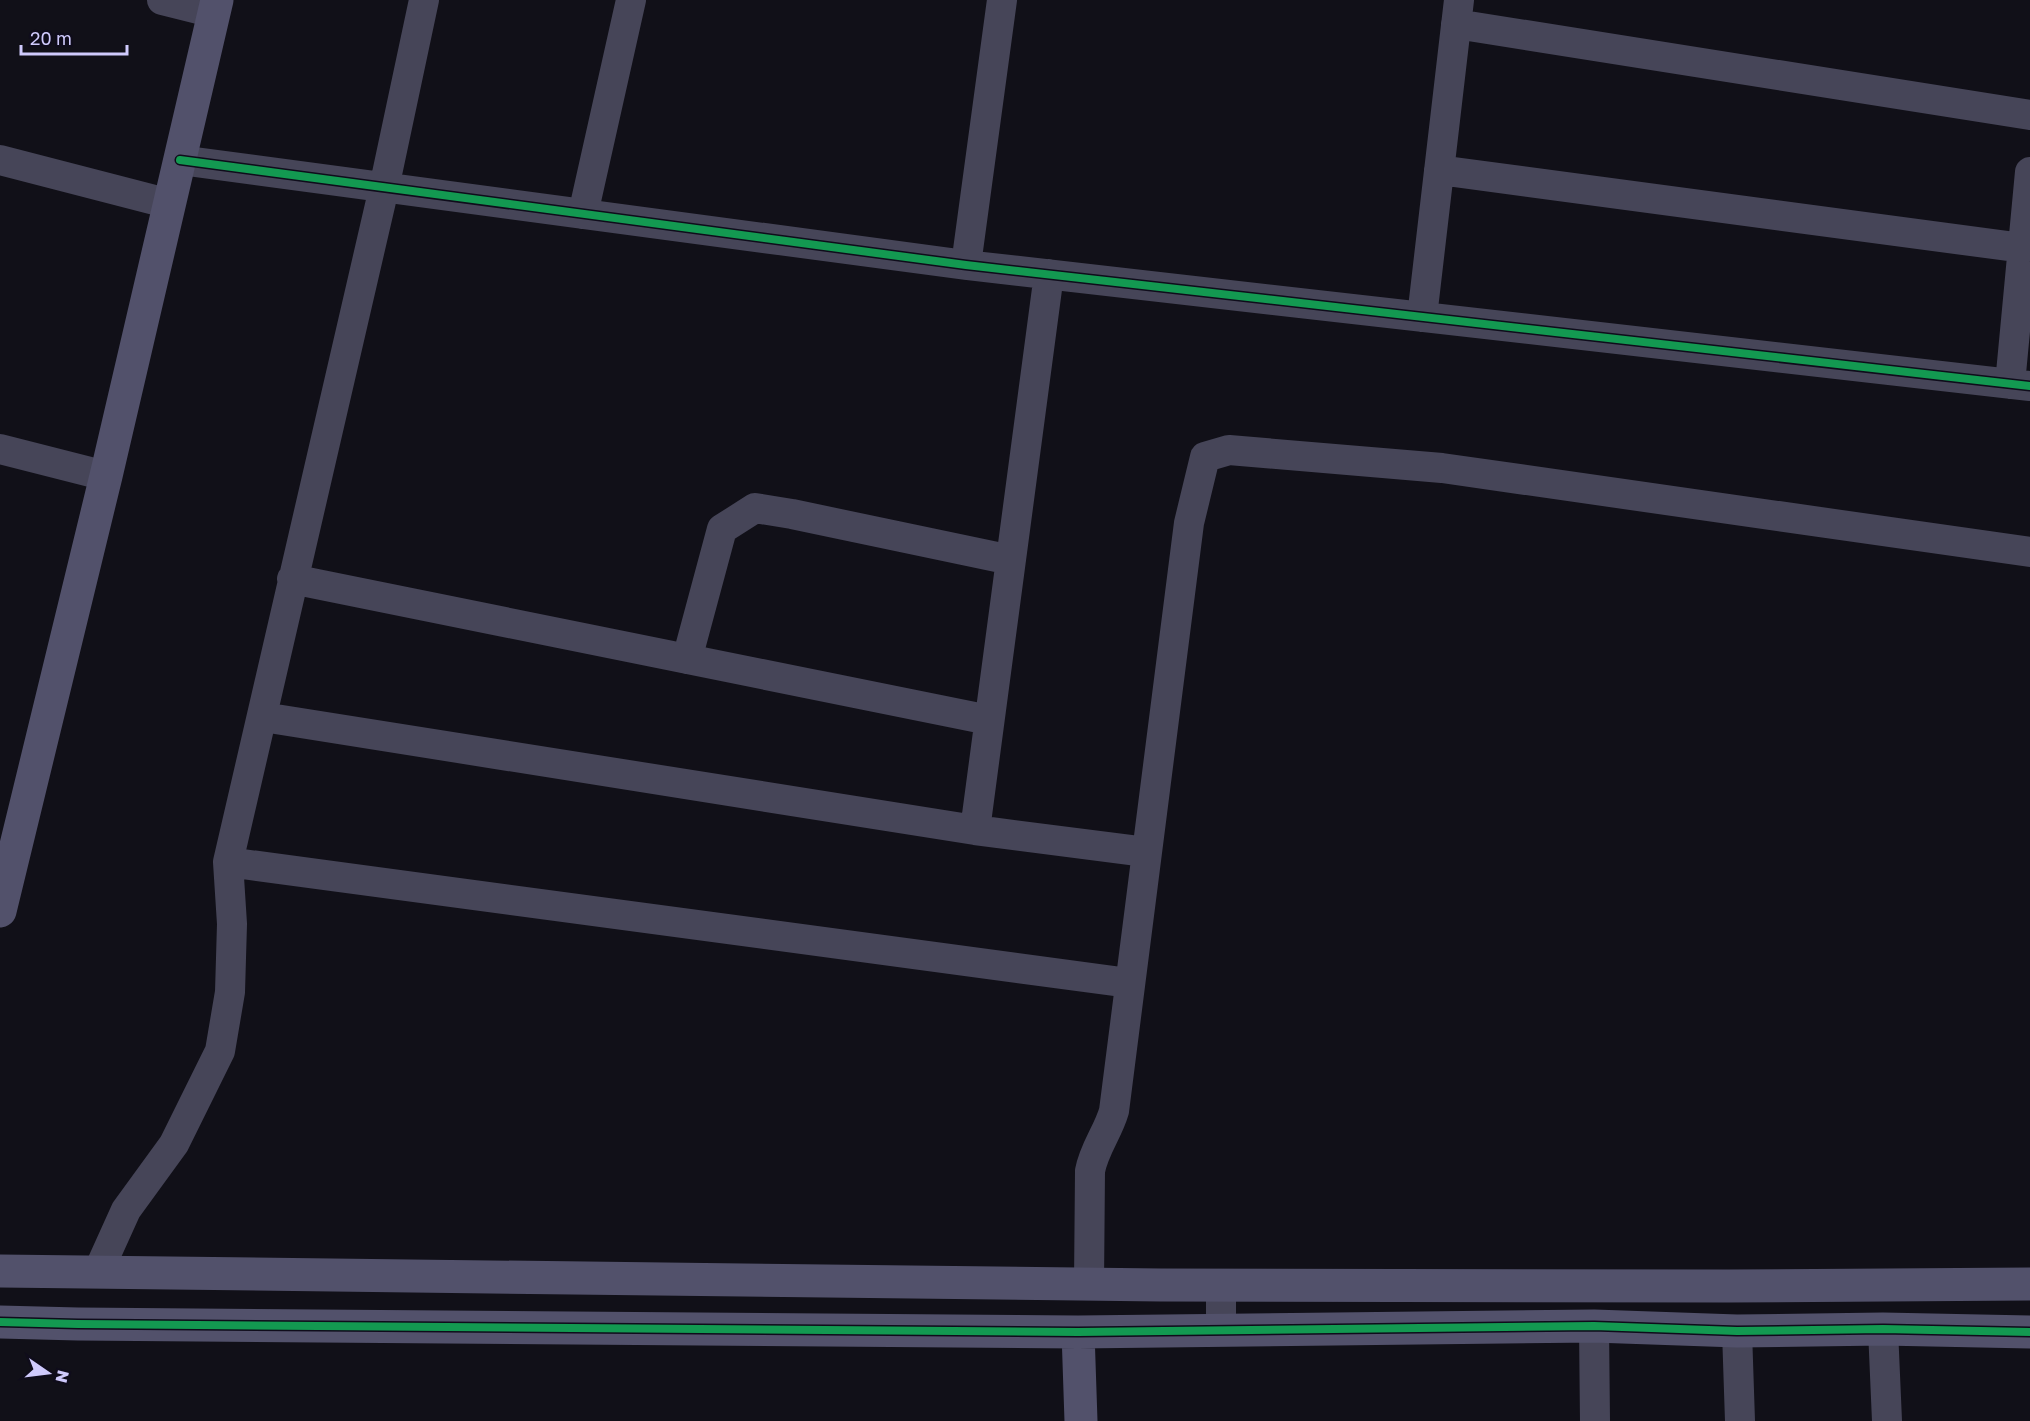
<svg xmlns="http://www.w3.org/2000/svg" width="2030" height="1421" viewBox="0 0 2030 1421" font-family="'Golos Text',sans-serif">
	<rect width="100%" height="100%" fill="#111018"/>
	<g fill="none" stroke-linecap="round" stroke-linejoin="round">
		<!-- street -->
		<path stroke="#464558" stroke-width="30" d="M 162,0 L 214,13
			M 1456,24 L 2030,115
			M 0,160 L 170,204
			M 180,160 L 966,265 L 2030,386
			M 1439,170 L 2023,248
			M 583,214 L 631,0
			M 966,265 L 1002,0
			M 1422,317 L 1459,0
			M 2010,384 L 2030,172
			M 0,449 L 106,476
			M 292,579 L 989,720
			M 687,659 L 722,529 L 755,508 L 792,514 L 1011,560
			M 263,717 L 975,830 L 1146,852
			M 975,830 L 1049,274
			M 228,862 L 1129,983
			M 98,1272 L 126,1210 L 174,1144 L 220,1051 L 230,992 L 232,924 L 228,862 L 384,188 L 424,0
			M 1089,1284 L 1090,1171 C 1094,1149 1108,1132 1114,1111 L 1189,523 L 1205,457 L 1229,450 L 1442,468 L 2030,552
			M 1594,1326 L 1595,1421
			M 1883,1329 L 1887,1421
			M 1221,1331 L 1221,1285
			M 1737,1331 L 1740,1421"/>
		<!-- secondary -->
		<path stroke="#52516b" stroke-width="33" d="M 0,911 L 106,476 L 217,0
			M 0,1271 L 1161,1285 L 1728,1286 L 2030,1284
			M 0,1322 L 78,1324 L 1078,1332 L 1594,1326 L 1737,1331 L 1883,1329 L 2030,1332
			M 1078,1332 L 1081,1421"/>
		<defs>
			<path id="cycleway" d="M 180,160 L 966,265 L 2030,386
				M 0,1322 L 78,1324 L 1078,1332 L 1594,1326 L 1737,1331 L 1883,1329 L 2030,1332"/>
		</defs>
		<!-- cycleway casing -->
		<use href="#cycleway" stroke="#0f0c1b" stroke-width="11"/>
		<!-- cycleway -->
		<use href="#cycleway" stroke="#139951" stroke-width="8"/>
	</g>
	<!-- north arrow -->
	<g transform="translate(48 1373) rotate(104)" stroke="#0f0c1b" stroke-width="4.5" paint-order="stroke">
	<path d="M0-4.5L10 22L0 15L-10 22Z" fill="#cfcafc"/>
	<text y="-9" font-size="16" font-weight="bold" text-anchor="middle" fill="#cfcafc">N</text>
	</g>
	<!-- scale -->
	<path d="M21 45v9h106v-9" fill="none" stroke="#cfcafc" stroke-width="3"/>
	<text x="30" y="45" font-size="18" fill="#cfcafc" stroke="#0f0c1b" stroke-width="4.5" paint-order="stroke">20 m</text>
</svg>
